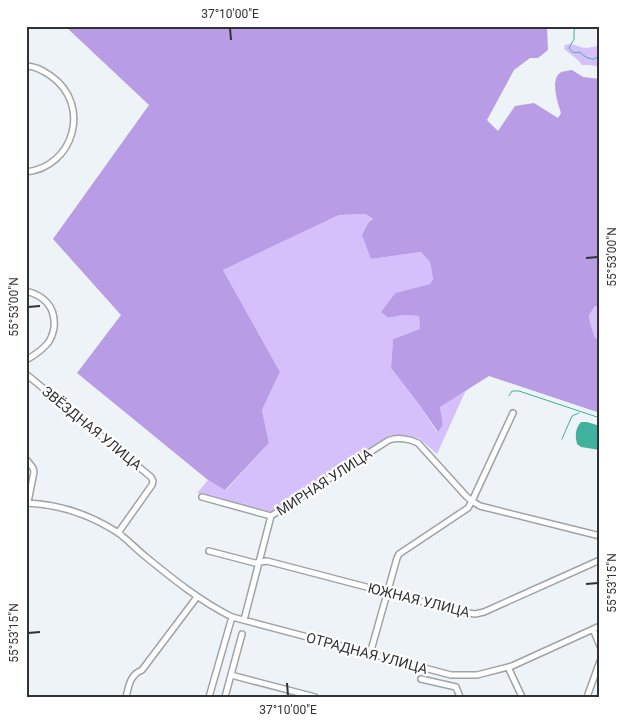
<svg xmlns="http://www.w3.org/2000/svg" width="626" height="723" viewBox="0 0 626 723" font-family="Roboto,sans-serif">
	<rect width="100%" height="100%" fill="#eef3f7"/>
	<!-- green -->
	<path fill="#d5c0fb" d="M 569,44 C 575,44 580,48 587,48 C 592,47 595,46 600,46 L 600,67 L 590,65 L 582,65 L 577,59 L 564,49 L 565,45 Z
		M 365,214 L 373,220 L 371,259 L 421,252 L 430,262 L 433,279 L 430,284 L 395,293 L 381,312 L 388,318 L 403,315 L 419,316 L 420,329 L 393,339 L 391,368 L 418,403 L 437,432 L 443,425 L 440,407 L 466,390 L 437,454 L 419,438 L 390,435 L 276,511 L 271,512 L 197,493 L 208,480 L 226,490 L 269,443 L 262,410 L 280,372 L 223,270 L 339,215 Z
		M 595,306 L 600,306 L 600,340 L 595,339 L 590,323 L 589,315 Z"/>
	<!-- forest -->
	<path fill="#b89de6" d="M 65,26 L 547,26 L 548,50 L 538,58 L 530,58 L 514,70 L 487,120 L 498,131 L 515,106 L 534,103 L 558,118 L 561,113 C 558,104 550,80 560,73 C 562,71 568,71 572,70 L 583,77 L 600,79 L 600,306 L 595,306 L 589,315 L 590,323 L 595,338 L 600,340 L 600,413 L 489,376 L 440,407 L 443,425 L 438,432 L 418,403 L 391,368 L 393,339 L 420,329 L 419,316 L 403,315 L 388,318 L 381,312 L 395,293 L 430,284 L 433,279 L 430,262 L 421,252 L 371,259 L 362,235 L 369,222 L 373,219 L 365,214 L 339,215 L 223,270 L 280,372 L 262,410 L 269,443 L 225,490 L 208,480 L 77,373 L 121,315 L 53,239 L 149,105 Z"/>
	<!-- water -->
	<path fill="#40b19c" d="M 581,422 L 587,422 L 600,426 L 600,450 L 581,447 L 577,444 C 575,435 575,429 581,422 Z"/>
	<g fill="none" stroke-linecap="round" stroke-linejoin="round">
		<!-- stream -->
		<path stroke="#40b19c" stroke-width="1" d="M 576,26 L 574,31 L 574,39 L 569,48 C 572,53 574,53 580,52 C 585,57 588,59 595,59 L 600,54
			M 509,396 L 512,391 L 519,391 L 600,418
			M 562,439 L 572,416 L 579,413"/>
		<defs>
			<path id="street" d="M 26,66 C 36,66 44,71 51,76 C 92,105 74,167 26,172
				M 26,291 C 45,296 56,307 54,328 C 53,333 51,339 48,343 C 42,350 35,355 26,360
				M 26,374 L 151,477 L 153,481 L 152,485 L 118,533
				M 26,459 L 33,468 L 34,472 L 28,502
				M 202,497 L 271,516
				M 26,503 C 59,504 90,515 117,532 C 127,539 136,549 146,557 C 173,579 200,601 232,617 L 451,675 L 477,675 L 512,666 L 600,626
				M 209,551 L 255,563 L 267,561 L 462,612 L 475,614 L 484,612 L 600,560
				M 244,620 L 271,516 L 389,440 C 398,437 410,439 418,443 L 466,496 L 472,501 L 480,506 L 600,536
				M 593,629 L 600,646
				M 370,654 L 397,558 L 399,554 L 468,508 L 472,501 L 513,413
				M 508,667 L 522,697
				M 231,675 L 315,697
				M 421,679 L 456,687 L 460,697
				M 126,697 C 129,685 130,675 142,670 L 197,597
				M 209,697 L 232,617
				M 225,697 L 242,634
				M 587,697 L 600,661"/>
		</defs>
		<!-- street casing -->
		<use href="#street" stroke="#9ea3a6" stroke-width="8"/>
		<!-- street -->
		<use href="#street" stroke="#fff" stroke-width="5"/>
	</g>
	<!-- ticks -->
	<path fill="none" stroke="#303234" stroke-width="2" d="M 230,28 L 231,40M 586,258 L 598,257M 28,307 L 40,306M 586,584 L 598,583M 28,633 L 40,632M 287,683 L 288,696"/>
	<g text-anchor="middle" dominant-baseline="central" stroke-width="4.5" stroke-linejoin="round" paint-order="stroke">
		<!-- street labels -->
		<g font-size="14" fill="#303234" stroke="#fff">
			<text transform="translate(92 428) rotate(39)">ЗВЁЗДНАЯ УЛИЦА</text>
			<text transform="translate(324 482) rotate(-33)">МИРНАЯ УЛИЦА</text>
			<text transform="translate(419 600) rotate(14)">ЮЖНАЯ УЛИЦА</text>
			<text transform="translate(367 653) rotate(15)">ОТРАДНАЯ УЛИЦА</text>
		</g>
	</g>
	<!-- border -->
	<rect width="626" height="723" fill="none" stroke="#ffffff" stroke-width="55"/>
	<rect x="28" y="28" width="570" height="668" fill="none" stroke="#303234" stroke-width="2"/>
	<g font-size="12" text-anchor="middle" fill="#303234">
		<text x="230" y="18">37°10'00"E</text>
		<text transform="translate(612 257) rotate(-90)" y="4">55°53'00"N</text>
		<text transform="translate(14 307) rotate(-90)" y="4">55°53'00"N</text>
		<text transform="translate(612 583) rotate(-90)" y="4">55°53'15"N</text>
		<text transform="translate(14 633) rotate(-90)" y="4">55°53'15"N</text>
		<text x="288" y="714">37°10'00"E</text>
	</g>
</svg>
